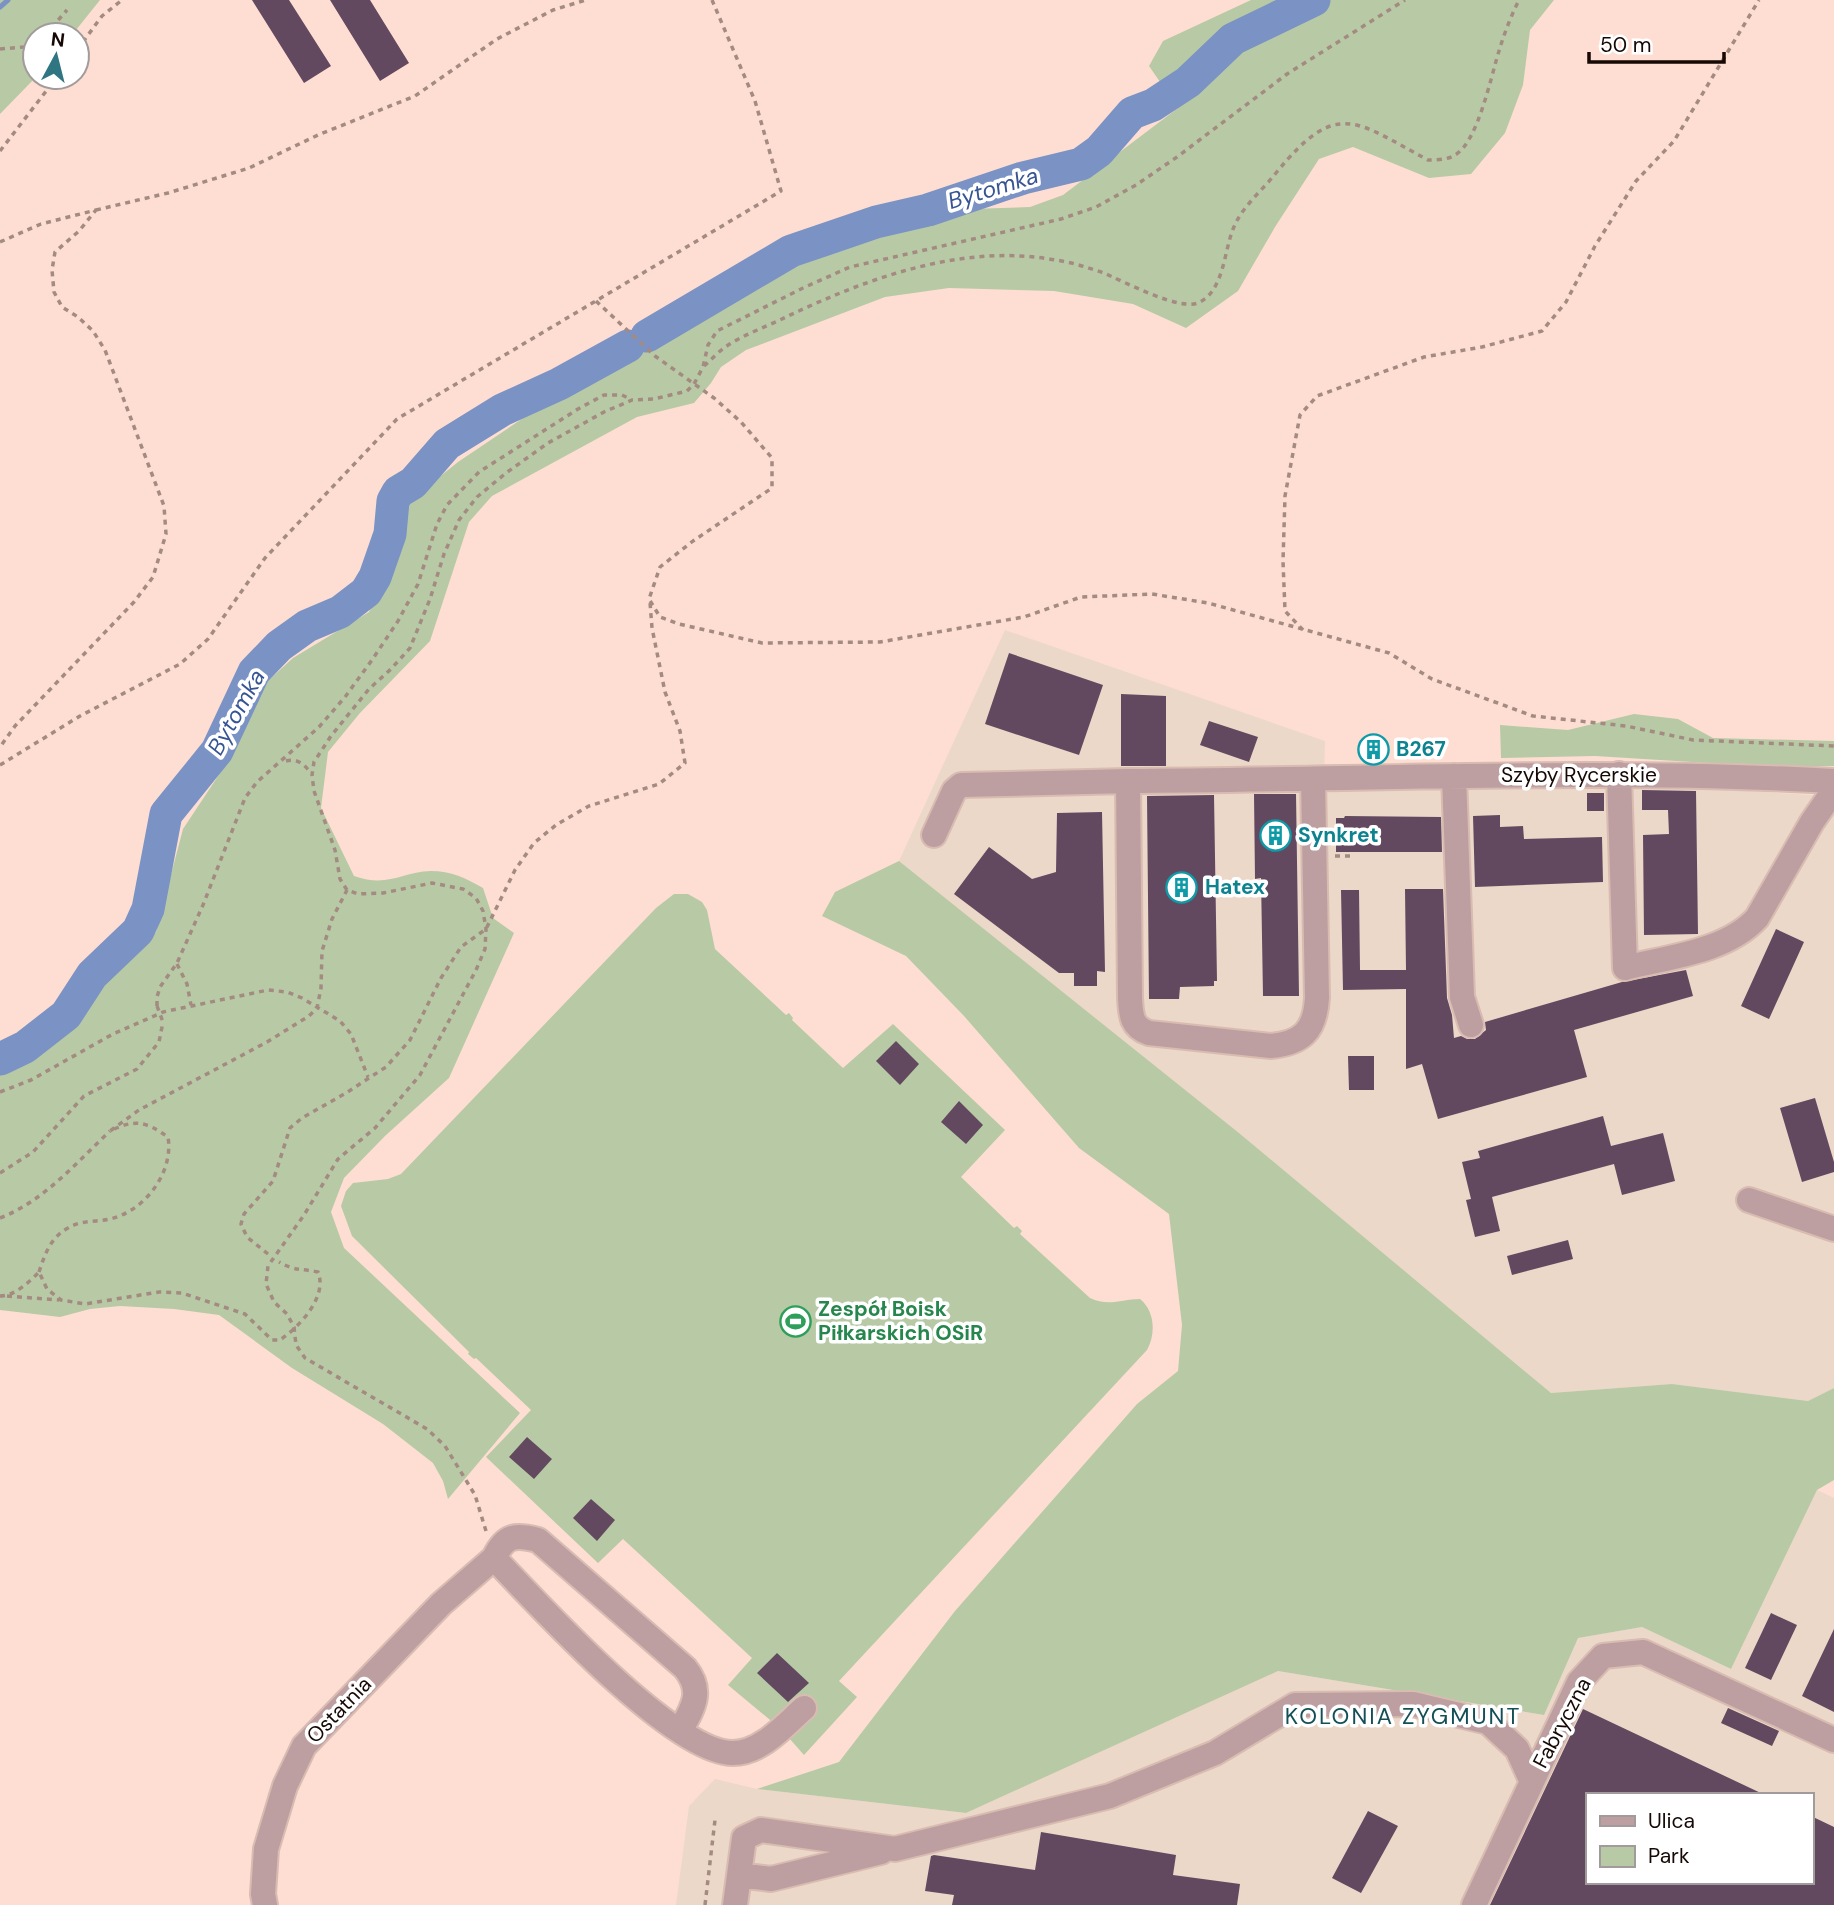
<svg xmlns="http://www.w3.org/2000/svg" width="1834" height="1905" viewBox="0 0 1834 1905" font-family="'DM Sans',sans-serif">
	<rect width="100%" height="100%" fill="#feded2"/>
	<!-- industrial -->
	<path fill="#ebd8c8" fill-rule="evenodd" d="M 1005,630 L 1325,741 L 1324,779 L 1620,783 L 1812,795 L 1834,794 L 1834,1388 L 1808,1401 L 1672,1384 L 1551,1393 L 1239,1133 L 899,861 Z
		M 1817,1490 L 1834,1498 L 1834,1905 L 676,1905 L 689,1806 L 715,1779 L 757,1789 L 966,1813 L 1278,1671 L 1543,1715 L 1577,1638 L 1642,1627 L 1731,1669 ZM 1587,1795 L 1811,1795 L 1811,1882 L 1587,1882 Z"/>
	<!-- green -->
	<path fill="#b7caa5" d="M 0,0 L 100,0 L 72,35 L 35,35 L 36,77 L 0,114 Z
		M 1251,0 L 1554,0 L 1530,30 L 1523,85 L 1505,133 L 1471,174 L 1429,178 L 1353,147 L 1319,159 L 1275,227 L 1238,291 L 1186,328 L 1133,304 L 1054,291 L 949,288 L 885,297 L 746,350 L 721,367 L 711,383 L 694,403 L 637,417 L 492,496 L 469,522 L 430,641 L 360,713 L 328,752 L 321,808 L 354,876 C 388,888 401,872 431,871 C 451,871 466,878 483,888 L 493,918 L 514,933 L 449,1078 L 385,1136 L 344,1178 L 331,1212 L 344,1248 L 520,1413 L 448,1499 L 443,1481 L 433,1463 L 383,1424 L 292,1368 L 219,1315 L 174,1309 L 120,1306 L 90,1309 L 60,1317 L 0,1310 L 0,1066 L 65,1034 L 95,993 L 156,932 L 183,829 L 234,752 L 259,689 L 293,658 L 369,612 L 402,543 L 408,502 L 458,462 L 535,410 L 626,361 L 796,260 L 970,209 L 1030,207 L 1063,195 L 1178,108 L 1149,66 L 1163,41 Z
		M 1634,714 L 1678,719 L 1713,738 L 1834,741 L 1834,766 L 1773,767 L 1595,756 L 1501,758 L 1500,725 L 1568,730 Z
		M 899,861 L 1239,1133 L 1551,1393 L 1672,1384 L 1808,1401 L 1834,1388 L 1834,1480 L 1817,1490 L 1731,1669 L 1642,1627 L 1578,1638 L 1544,1715 L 1278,1671 L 966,1813 L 757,1789 L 839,1762 L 955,1611 L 1137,1404 L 1178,1371 L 1182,1325 L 1169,1214 L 1079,1148 L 964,1016 L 906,956 L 822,916 L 835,892 Z
		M 674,894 L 688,894 L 702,902 L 707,910 L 715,949 L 786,1015 L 789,1013 L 793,1018 L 792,1020 L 843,1068 L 893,1024 L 1005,1130 L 961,1177 L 1014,1228 L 1017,1226 L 1022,1231 L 1020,1234 L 1090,1298 C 1108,1307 1122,1299 1140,1299 C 1155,1311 1156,1334 1147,1350 L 839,1681 L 857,1697 L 804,1755 L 781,1729 L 728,1685 L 752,1658 L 623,1539 L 598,1563 L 486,1457 L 531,1410 L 476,1358 L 474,1359 L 468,1354 L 469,1352 L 352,1236 L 341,1206 L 346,1191 L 353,1183 L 388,1179 L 401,1174 L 656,908 Z"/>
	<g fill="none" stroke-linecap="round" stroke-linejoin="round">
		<!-- stream -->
		<path stroke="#7a92c4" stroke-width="5" d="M 0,7 L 8,0"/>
		<!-- river -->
		<path stroke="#7a92c4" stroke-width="33" d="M 647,336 L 791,251 L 876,222 L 928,210 L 1023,178 L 1081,164 L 1099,151 L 1132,113 L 1153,105 L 1188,82 L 1233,39 L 1314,0
			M 0,1059 L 25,1047 L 66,1015 L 92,975 L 138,931 L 148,909 L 166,814 L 217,751 L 254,672 L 279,646 L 307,626 L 340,612 L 366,592 L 375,577 L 390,534 L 393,501 L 398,492 L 413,483 L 447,444 L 502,410 L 559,384 L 628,346"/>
	</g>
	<!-- building -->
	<path fill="#624960" d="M 252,0 L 289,0 L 331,66 L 304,83 Z
		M 330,0 L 370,0 L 409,63 L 380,81 Z
		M 1009,653 L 1103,685 L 1079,755 L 985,724 Z
		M 1121,694 L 1166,696 L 1166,766 L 1121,766 Z
		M 1209,721 L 1258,737 L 1249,762 L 1200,745 Z
		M 1362,742 L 1383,742 L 1383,756 L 1363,756 Z
		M 1642,790 L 1696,791 L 1698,934 L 1644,935 L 1643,835 L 1669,834 L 1668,810 L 1642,810 Z
		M 1587,793 L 1604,793 L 1604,811 L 1587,811 Z
		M 1254,794 L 1296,794 L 1299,996 L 1263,996 L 1261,878 L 1255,879 Z
		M 1214,795 L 1217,981 L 1214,981 L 1214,986 L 1180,987 L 1179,999 L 1149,999 L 1147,796 Z
		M 1102,812 L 1105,972 L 1097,971 L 1097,986 L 1074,986 L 1074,973 L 1059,973 L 954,894 L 989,847 L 1032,879 L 1056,872 L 1057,813 Z
		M 1500,815 L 1500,827 L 1523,826 L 1524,839 L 1602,837 L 1603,882 L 1475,887 L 1473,816 Z
		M 1345,816 L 1441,817 L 1442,852 L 1336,852 L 1336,818 L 1344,818 Z
		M 1405,889 L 1443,889 L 1447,998 L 1452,1015 L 1454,1038 L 1461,1036 L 1467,1039 L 1475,1039 L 1486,1030 L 1485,1022 L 1622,982 L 1686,970 L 1693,996 L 1574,1030 L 1587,1077 L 1438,1119 L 1422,1064 L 1406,1069 L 1406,989 L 1343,990 L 1341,890 L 1359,890 L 1360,970 L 1406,970 Z
		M 1776,929 L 1804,942 L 1769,1019 L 1741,1006 Z
		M 896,1041 L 919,1064 L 900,1085 L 876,1061 Z
		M 1348,1056 L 1374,1056 L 1374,1090 L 1349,1090 Z
		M 1815,1098 L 1834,1162 L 1834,1172 L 1802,1182 L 1780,1108 Z
		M 959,1101 L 983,1125 L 966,1144 L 941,1122 Z
		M 1603,1116 L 1611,1146 L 1663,1133 L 1675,1181 L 1622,1195 L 1614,1164 L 1492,1197 L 1500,1231 L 1475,1237 L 1466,1200 L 1471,1199 L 1462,1162 L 1480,1158 L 1478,1151 Z
		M 1568,1240 L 1573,1259 L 1512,1275 L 1507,1256 Z
		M 527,1437 L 552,1459 L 534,1479 L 509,1457 Z
		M 591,1499 L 615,1520 L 597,1541 L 573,1518 Z
		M 1771,1613 L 1797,1625 L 1771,1680 L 1745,1668 Z
		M 1834,1629 L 1834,1712 L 1802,1696 Z
		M 777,1653 L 809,1683 L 788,1702 L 757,1673 Z
		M 1728,1708 L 1779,1731 L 1772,1746 L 1721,1723 Z
		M 1583,1709 L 1765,1795 L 1587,1795 L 1587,1882 L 1811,1882 L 1811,1816 L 1834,1827 L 1834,1905 L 1490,1905 Z
		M 1368,1811 L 1398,1826 L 1361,1893 L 1332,1878 Z
		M 1041,1832 L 1176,1855 L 1173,1875 L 1240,1884 L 1237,1905 L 952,1905 L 954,1895 L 925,1891 L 931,1856 L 934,1855 L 1035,1870 Z"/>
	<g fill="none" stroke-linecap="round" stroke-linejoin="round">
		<defs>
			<path id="minor" d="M 1619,774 L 1625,968 C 1668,957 1726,952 1757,918 L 1812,822 L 1834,790
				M 1454,776 L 1462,997 L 1471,1025
				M 1313,779 L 1317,998 C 1315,1031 1302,1043 1271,1046 L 1149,1033 C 1131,1027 1131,1015 1130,998 L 1128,781 C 1364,780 1599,768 1834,781
				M 934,835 L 954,791 L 961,785 L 1128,781
				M 1749,1200 L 1834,1229
				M 680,1731 C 693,1708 704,1691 685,1668 L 538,1540 C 515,1534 505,1535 494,1558 C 537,1603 674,1754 733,1753 C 761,1753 785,1725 804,1708
				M 739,1875 L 771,1879 L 881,1852
				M 265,1905 L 263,1894 L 266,1849 L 285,1786 L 304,1746 L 441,1604 L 494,1558
				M 735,1905 L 744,1838 L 761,1830 L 895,1849 L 1110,1796 L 1215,1753 L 1295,1705 L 1413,1704 L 1488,1722 L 1517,1749 L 1532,1782
				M 1474,1905 L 1579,1682 L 1603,1656 L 1643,1652 L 1834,1740"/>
		</defs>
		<!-- minor casing -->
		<use href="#minor" stroke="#d9bcb1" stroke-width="28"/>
		<!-- path -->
		<path stroke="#a48b82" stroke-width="3.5" stroke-dasharray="5 5" stroke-linecap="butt" d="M 45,35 L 67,10
			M 0,49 L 24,47 L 35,42
			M 77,50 L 102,16 L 122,0
			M 0,151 L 57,77
			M 96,210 L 168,193 L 249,168 L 318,135 L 415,96 L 497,39 L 553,10 L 586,0
			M 0,242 L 41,224 L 96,210 L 79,231 L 55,252 L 52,270 L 54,292 L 62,307 L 78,317 L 93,331 L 105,350 L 164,506 L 166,534 L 153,577 L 134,602 L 15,726 L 0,747
			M 596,301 L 655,356 L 714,398 L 741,422 L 772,458 L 772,488 L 693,541 L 660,567 L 649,599 L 660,617 L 679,624 L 762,643 L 880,642 L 1024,617 L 1081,597 L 1152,594 L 1208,603 L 1389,653 L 1432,679 L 1533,716 L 1626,726 L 1693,740 L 1834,746
			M 704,366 C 711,360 717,353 724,348 C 742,335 766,327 786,317 C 868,278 963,243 1055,260 C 1071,262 1086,267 1101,272 C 1122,280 1181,313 1200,302 C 1223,290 1224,254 1232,232 C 1240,208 1261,192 1276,173 C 1337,98 1355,121 1428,160 C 1436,160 1447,160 1455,155 C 1478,142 1491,76 1499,51 C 1504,34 1511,16 1519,0
			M 1303,630 L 1285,611 L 1283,561 L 1285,496 L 1300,415 L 1317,396 L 1424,357 L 1482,347 L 1542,331 L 1566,302 L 1595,246 L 1636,181 L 1674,141 L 1759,0
			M 286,761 C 297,758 304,764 311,773
			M 0,765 L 80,716 L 180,664 L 208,639 L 265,558 L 397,419 L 781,191 L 755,101 L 712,0
			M 1335,856 L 1354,856
			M 177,964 L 187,984 L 191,1005
			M 157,1006 L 157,997 L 160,987 L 177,963 L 203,905 L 245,798 L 257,782 L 319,727 L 345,697 L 372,660 L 398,621 L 418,584 L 437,524 L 447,505 L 479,472 L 578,409 L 604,395 L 622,395 L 632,400
			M 0,1092 L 31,1080 L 113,1034 L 163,1012 L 268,990 L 287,992 L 302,998 L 340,1021 L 351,1034 L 368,1077
			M 0,1173 L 33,1152 L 84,1096 L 137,1069 L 159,1042 L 163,1022
			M 0,1218 C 44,1201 76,1163 110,1131
			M 268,1254 L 247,1237 L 241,1224 L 244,1214 L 273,1181 L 290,1128 L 302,1118 L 346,1093 L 386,1067 L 410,1040 L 441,978 L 461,947 L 486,929 L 515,870 L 534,843 L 556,825 L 589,806 L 659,784 L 685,763 L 680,731 L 665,692 L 652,628 L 650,602
			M 39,1272 C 45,1254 50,1238 68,1228 C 81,1220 96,1222 110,1219 C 145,1211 174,1172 168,1137 C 145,1121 135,1119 110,1131 L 139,1110 L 267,1042 L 309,1016 L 317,1008 L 321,988 L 322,951 L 332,919 L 347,890
			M 0,1296 C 15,1296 29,1282 39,1272 L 47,1289 L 61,1300 L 85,1304 L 159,1292 L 182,1293 L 245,1314 L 272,1340 L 280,1340 C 299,1327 328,1297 318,1272 C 300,1268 297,1272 279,1262
			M 7,1296 L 59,1300
			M 486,1531 L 475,1495 L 445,1446 L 427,1429 L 305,1358 L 296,1345 L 294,1327 L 287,1314 L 274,1302 L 266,1284 L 268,1266 L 304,1215 L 338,1159 L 375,1128 L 420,1075 L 476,970 L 485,949 L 486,929 L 483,911 L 476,898 L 463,889 L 432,883 L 383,893 L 358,894 L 347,890 L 340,879 L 335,850 L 314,791 L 312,775 L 314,762 L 331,736 L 369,689 L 391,669 L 410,648 L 430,599 L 444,554 L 459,520 L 477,497 L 506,473 L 548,443 L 604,412 L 632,400 L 654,399 L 687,391 L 694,384 L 703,367 L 708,345 L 717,331 L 803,288 L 850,267 L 1061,219 L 1096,207 L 1136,185 L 1177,157 L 1287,74 L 1405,0
			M 705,1905 L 715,1820"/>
		<!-- minor -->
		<use href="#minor" stroke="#bd9fa2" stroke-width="24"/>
		<!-- path-bridge -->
		<path stroke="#a48b82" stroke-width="3.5" stroke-dasharray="5 5" stroke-linecap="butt" d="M 157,1006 L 163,1022"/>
	</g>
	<!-- icons -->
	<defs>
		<symbol id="building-ring" viewBox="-11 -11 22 22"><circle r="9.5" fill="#fff" stroke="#0f9aa8" stroke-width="1.5"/><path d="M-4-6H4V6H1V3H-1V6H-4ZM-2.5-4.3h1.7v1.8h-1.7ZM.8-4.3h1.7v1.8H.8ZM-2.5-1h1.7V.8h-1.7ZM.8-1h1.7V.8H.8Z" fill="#0f9aa8"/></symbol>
		<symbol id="stadium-ring" viewBox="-11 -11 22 22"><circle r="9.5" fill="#fff" stroke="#2e9e5b" stroke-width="1.5"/><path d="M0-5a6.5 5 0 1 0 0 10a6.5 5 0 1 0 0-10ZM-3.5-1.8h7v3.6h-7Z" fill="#2e9e5b"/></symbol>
	</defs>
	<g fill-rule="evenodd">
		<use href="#building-ring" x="1356" y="732" width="35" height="35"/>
		<use href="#building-ring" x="1258" y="818" width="35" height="35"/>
		<use href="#building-ring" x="1164" y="870" width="35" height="35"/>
		<use href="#stadium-ring" x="778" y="1304" width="35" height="35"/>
	</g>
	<g text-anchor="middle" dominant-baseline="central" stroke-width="7" stroke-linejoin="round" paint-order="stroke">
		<!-- culture labels -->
		<g font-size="21" font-weight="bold" fill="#0d838f" stroke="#fff" text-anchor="start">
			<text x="1396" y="749">B267</text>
			<text x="1298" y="835">Synkret</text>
			<text x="1205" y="887">Hatex</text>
		</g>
		<!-- street labels -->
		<g font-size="21" fill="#150805" stroke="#fff">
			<text x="1579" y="775">Szyby Rycerskie</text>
			<text transform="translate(339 1710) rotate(-46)">Ostatnia</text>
			<text transform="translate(1562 1723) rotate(-62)">Fabryczna</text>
		</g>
		<!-- leisure labels -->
		<g font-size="21" font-weight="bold" fill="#27864d" stroke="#fff" text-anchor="start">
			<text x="818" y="1309">Zespół Boisk<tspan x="818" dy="24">Piłkarskich OSiR</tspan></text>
		</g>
		<!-- water labels -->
		<g font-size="23" font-style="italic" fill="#375493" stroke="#fff">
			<text transform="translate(993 188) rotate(-17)">Bytomka</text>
			<text transform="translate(236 712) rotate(-61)">Bytomka</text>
		</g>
		<!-- neighbourhood labels -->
		<g font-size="23" letter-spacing="2" fill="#144f58" stroke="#fff">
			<text x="1403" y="1716">KOLONIA ZYGMUNT</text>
		</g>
	</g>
	<!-- legend -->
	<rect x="1586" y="1793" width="228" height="91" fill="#ffffff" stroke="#a19c9b" stroke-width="2"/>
	<rect x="1600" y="1816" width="35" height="10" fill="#bd9fa2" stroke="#a19c9b" stroke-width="2"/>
	<text x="1648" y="1828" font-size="21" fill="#150805">Ulica</text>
	<rect x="1600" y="1846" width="35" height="21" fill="#b7caa5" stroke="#a19c9b" stroke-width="2"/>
	<text x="1648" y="1863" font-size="21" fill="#150805">Park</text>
	<!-- north arrow -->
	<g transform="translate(56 56) rotate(7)"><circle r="33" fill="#ffffff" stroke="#a19c9b" stroke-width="2"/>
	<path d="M0-5L12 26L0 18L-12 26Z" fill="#2f7682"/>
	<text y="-10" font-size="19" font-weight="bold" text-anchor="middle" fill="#150805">N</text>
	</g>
	<!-- scale -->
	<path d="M1589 52v10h135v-10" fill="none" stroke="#150805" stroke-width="3.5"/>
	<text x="1600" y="52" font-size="21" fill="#150805" stroke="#ffffff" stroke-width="5" paint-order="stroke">50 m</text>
</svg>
